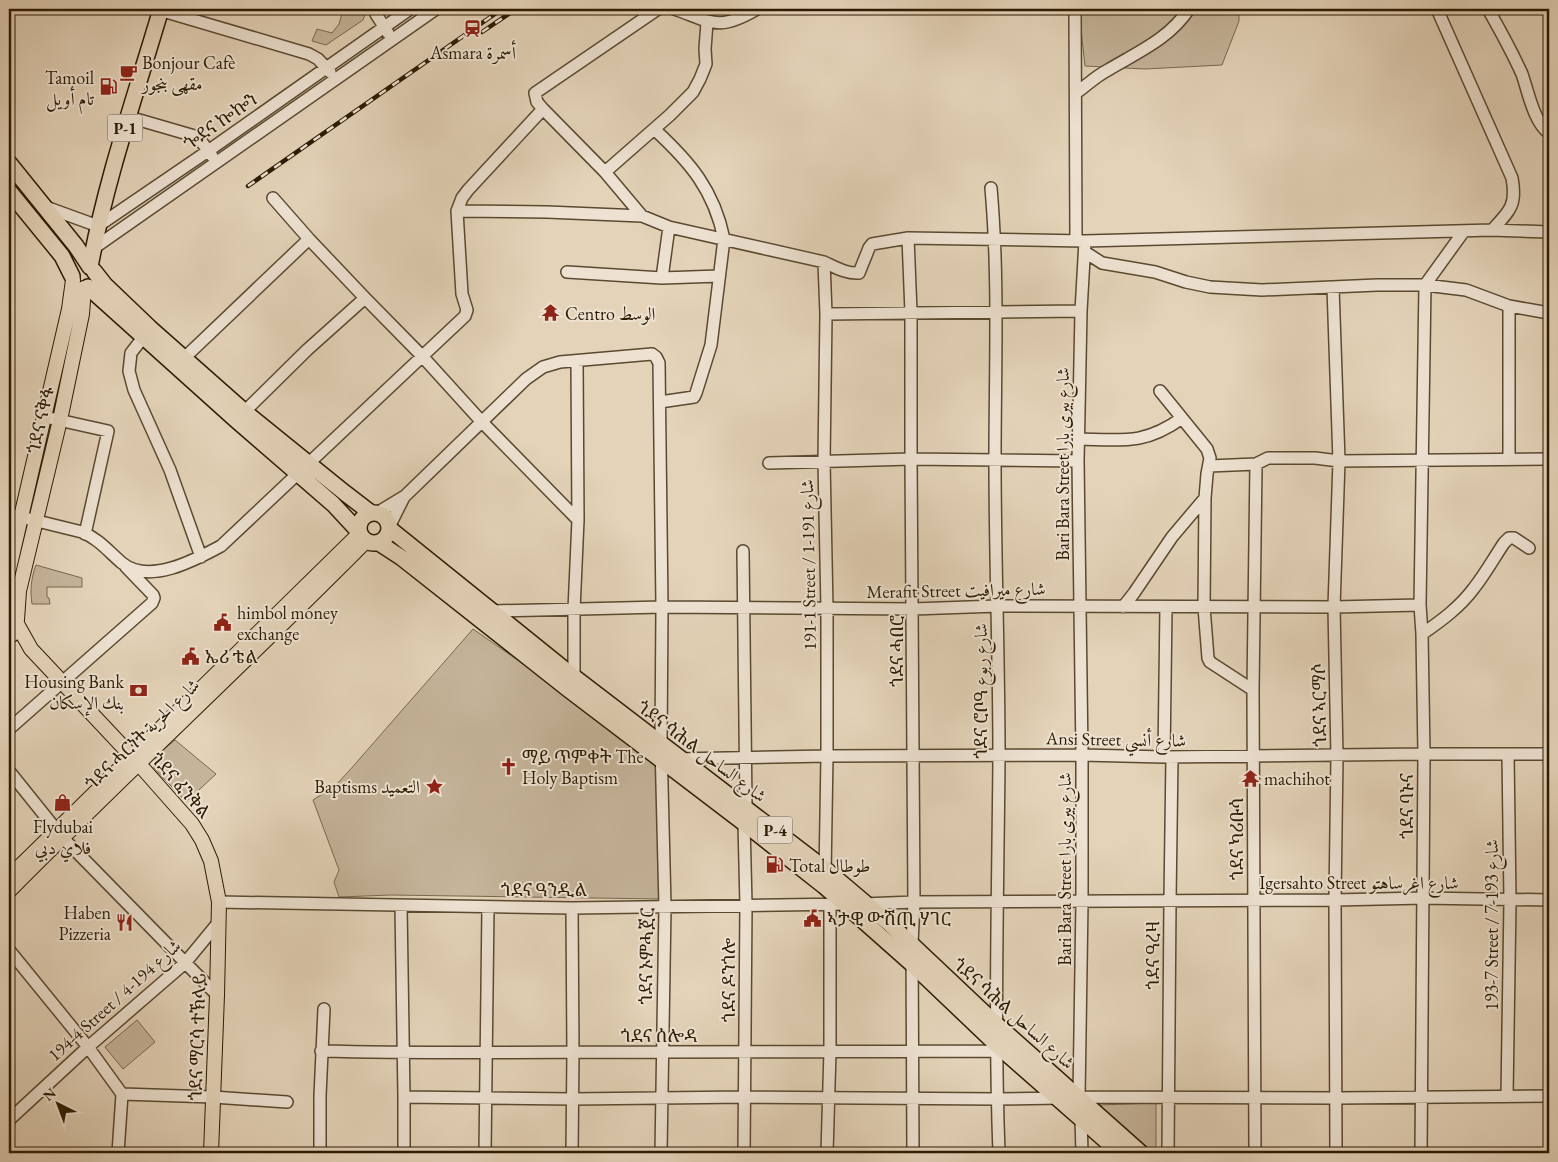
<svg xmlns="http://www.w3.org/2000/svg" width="1558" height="1162" viewBox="0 0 1558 1162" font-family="'EB Garamond',Amiri,'Noto Serif Ethiopic',serif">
	<rect width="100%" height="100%" fill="#e4d3b9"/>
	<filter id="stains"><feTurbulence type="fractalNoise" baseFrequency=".004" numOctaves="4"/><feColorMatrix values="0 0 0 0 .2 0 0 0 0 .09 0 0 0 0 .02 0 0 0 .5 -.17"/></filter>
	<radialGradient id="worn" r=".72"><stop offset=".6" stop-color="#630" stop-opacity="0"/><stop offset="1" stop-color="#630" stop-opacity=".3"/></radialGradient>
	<!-- green -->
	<path fill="#c5b49a" stroke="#78684e" d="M 357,9 L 366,12 L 363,20 L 326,45 L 312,41 L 317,29 L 332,33 L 339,24 L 343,10 L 355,14 Z
		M 1083,9 L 1239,9 L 1239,21 L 1222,65 L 1145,69 L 1085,66 L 1080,21 Z
		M 36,565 L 82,578 L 82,587 L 47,587 L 47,597 L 49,598 L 50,604 L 32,604 C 30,591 31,578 36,565 Z
		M 473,629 L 661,760 L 661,899 L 391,895 L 339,897 L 334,882 L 339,870 L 313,800 L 335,786 L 349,771 Z
		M 175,740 L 216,774 L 186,802 L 154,768 C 152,756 167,747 175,740 Z
		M 137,1020 L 155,1042 L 123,1069 L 105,1047 Z
		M 1156,1103 L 1156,1153 L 1150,1153 L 1099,1105 Z"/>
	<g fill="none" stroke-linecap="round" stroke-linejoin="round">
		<defs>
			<path id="minor" d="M 156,9 L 309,54 L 318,59 L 330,72
				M 374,9 L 376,14 L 388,33
				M 674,9 C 712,22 718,32 757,9
				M 1075,9 L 1076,241
				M 1437,9 L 1512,178 C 1517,205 1510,211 1492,230
				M 1488,9 C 1500,30 1512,52 1522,74 C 1528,91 1534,123 1549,133
				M 1076,93 C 1086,86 1096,76 1108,70 C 1138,52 1169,39 1189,9
				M 543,109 L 537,102 L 535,93 L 658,9
				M 129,117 L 198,137 L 212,156
				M 654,129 C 690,162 714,190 724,239 L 711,345 L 696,393 L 694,397 L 660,402
				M 605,172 L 670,115 L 693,92 L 700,79 L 706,64 L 705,49 L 707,22
				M 991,188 C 999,279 995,369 995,460 C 995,558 999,657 999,756 C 998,888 994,1021 999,1153
				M 273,198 L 309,239 L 365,298 L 422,356 L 481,421 L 578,520
				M 43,206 L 98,226 L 208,151 L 410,9
				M 457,211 L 462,198 L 468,190 L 543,109 L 605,172 L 642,216
				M 908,238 L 911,312 L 911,459 L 914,902 L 912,944 L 913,1153
				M 94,248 L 436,9
				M 1085,252 L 1102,263 L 1155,272 L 1186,282 L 1210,287 L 1262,290 L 1377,285 L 1425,285 L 1466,290 L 1509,306 L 1549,313
				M 824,262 L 826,314 L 824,461 L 827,608 L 827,756 L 825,875
				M 567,272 L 662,278 L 719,276
				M 662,278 L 669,227
				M 1333,287 L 1339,461 L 1334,607 L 1337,756 L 1335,900 L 1336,1153
				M 1509,306 L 1509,459
				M 826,314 L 1081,311
				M 148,331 L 131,353 L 129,371 L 134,390 L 170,470 L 201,557
				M 180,362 L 309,239
				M 1160,391 L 1207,449 L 1210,458 L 1207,474 L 1205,498
				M 45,417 L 108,431 L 85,534
				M 239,417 L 307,350 L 365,298
				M 1079,439 C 1122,440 1145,445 1182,418
				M 769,463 L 911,459 L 1078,461
				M 1209,466 L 1256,464 L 1268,458 L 1315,458 L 1339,461 L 1549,459
				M 377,513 L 405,496 L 526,379 L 543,367 L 560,362 L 652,354 L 656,357 L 659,363 L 662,607 L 661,744 L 665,906 L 661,1153
				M 9,514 L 82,532 C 99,539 109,552 122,563 C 149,585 195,560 221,546 L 465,316 L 467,310 L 462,294 L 457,211 L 547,212 L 642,216 L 669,227 L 824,262 C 835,267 846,274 859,273 L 869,248 L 872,244 L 908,238 L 1085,241 L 1492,230 L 1549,232
				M 390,525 L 404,497
				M 743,551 L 746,807 L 744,823 L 746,905 L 744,1153
				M 1123,607 L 1134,593 L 1172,537 L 1205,498 L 1204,607 L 1208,658 L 1210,662 L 1253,690
				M 493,611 L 662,607 L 913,609 L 997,606 L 1334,607 L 1420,605
				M 1422,634 C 1441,621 1460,607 1474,588 C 1485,574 1494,558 1504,543 L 1509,538 L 1514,538 L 1529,548
				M 572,681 L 574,677 L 574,610 L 578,520 L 577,361
				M 9,729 L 152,603 L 154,598 L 153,595 L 126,567
				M 1164,757 L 1166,607
				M 678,759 L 827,756 L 1082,755 L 1164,757 L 1424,754 L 1549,754
				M 9,771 L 62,837 L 217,995
				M 219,902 L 572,908 L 847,904
				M 863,904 L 914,902 L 1335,900 L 1423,898 L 1549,900
				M 401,906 L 404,1097 L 404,1153
				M 9,950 L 88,1047 L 122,1094
				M 321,1051 C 434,1054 548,1052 661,1052 C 773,1052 885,1051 997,1051
				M 122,1094 L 213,1097 L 287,1102
				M 1507,1096 L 1510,901 L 1508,754
				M 404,1097 L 573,1099 L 745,1097 L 997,1099 L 1060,1098
				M 1076,1097 L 1337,1098 L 1549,1096
				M 9,1120 L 88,1047 L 185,963 L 218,923
				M 118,1153 L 122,1094
				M 320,1153 L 320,1096 L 324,1009
				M 485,1153 L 488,907
				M 572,1153 L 573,1053 L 572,908
				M 827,1153 L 830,1051 L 830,904
				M 1082,1153 L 1081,1118 L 1079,1097 L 1082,902 L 1082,755 L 1078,461 L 1081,311 L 1085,241
				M 1168,1153 L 1170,901 L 1172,757
				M 1255,1153 L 1253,690 L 1256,464
				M 1421,1153 L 1424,754 L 1422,634 L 1420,605 L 1425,285 L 1464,231"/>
			<path id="major" d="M 9,569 L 69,309 L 73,280
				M 17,620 L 19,591 L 60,420 L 82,314 L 84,288
				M 17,624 L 31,649 L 139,764 L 192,824 L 202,840 L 211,861 L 219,902 L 217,995 L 211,1153
				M 9,637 C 16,633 18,627 16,618
				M 9,877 L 360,533
				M 9,891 C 126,773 249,659 366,541"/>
			<path id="highway" d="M 9,163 L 76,246 L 90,267
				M 9,191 L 62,256 L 72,276
				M 90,267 C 106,179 136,94 161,9
				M 94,271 L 105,285 L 150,328 L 245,412 L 345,493 L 371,513
				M 88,287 L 236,420 L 333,504 L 359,532
				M359 528a15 15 0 1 1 30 0a15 15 0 1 1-30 0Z
				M 390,529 L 574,677 L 825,869 L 890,924 L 996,1024 L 1141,1153
				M 379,543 L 402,558 L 568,689 L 744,823 L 824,886 L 912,964 L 997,1045 L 1120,1153"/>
		</defs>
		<!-- minor casing -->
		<use href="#minor" stroke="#5a4930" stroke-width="14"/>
		<!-- major casing -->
		<use href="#major" stroke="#2c1b03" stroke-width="16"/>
		<!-- highway casing -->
		<use href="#highway" stroke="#2c1b03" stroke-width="18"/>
		<!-- minor -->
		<use href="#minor" stroke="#ede2d2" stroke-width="11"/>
		<!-- major -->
		<use href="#major" stroke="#e4d3b9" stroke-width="14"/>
		<!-- highway -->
		<use href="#highway" stroke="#e4d3b9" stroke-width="15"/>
		<defs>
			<path id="rail" d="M 482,32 L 516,9
				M 248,186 L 502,9"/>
		</defs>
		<!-- rail casing -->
		<use href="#rail" stroke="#2c1b03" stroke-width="4.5"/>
		<!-- rail -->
		<use href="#rail" stroke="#ede2d2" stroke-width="2.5" stroke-dasharray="8" stroke-linecap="butt"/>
	</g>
	<!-- icons -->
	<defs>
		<symbol id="station-bare" viewBox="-9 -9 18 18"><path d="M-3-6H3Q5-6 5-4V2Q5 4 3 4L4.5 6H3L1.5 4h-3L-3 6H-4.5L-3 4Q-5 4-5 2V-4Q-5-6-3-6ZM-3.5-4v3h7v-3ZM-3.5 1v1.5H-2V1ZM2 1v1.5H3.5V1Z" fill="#8f2418" stroke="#ede2d2" stroke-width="2.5" paint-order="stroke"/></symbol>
		<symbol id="cafe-bare" viewBox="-9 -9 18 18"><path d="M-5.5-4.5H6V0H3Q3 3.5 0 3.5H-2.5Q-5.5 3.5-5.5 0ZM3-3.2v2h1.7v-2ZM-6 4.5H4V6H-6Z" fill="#8f2418" stroke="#ede2d2" stroke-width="2.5" paint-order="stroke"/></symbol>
		<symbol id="fuel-bare" viewBox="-9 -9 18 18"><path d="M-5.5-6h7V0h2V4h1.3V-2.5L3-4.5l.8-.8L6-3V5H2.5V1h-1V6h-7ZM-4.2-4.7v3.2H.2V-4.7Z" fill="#8f2418" stroke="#ede2d2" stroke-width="2.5" paint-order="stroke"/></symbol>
		<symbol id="temple-bare" viewBox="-9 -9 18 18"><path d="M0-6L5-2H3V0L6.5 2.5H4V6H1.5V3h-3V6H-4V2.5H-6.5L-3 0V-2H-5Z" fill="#8f2418" stroke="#ede2d2" stroke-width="2.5" paint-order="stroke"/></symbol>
		<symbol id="civic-bare" viewBox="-9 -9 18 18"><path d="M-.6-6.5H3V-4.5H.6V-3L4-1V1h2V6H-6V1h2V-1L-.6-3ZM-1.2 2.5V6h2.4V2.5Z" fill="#8f2418" stroke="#ede2d2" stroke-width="2.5" paint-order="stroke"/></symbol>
		<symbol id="bank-bare" viewBox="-9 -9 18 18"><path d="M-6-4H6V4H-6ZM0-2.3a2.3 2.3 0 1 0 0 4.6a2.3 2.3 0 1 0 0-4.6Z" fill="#8f2418" stroke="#ede2d2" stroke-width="2.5" paint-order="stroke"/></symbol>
		<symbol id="church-bare" viewBox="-9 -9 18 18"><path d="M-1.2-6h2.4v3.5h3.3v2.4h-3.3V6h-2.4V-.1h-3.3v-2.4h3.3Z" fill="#8f2418" stroke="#ede2d2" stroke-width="2.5" paint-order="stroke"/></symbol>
		<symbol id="sight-bare" viewBox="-9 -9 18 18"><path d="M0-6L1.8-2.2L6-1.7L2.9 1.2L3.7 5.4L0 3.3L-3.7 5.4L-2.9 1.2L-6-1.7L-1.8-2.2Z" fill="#8f2418" stroke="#ede2d2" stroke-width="2.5" paint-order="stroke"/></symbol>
		<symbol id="shop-bare" viewBox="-9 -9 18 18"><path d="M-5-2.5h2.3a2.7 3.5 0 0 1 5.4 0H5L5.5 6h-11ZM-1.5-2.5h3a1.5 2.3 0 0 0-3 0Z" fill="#8f2418" stroke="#ede2d2" stroke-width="2.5" paint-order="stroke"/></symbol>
		<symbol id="restaurant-bare" viewBox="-9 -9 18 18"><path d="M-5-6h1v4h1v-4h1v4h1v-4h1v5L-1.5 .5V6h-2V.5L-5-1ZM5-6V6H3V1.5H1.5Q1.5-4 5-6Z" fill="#8f2418" stroke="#ede2d2" stroke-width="2.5" paint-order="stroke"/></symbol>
	</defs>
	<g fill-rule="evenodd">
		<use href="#station-bare" x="460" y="16" width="25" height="25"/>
		<use href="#cafe-bare" x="116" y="60" width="25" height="25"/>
		<use href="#fuel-bare" x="96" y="74" width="25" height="25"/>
		<use href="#temple-bare" x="538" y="300" width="25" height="25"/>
		<use href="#civic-bare" x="210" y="610" width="25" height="25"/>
		<use href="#civic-bare" x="178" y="644" width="25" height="25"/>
		<use href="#bank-bare" x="126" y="678" width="25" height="25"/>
		<use href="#church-bare" x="496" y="754" width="25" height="25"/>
		<use href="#temple-bare" x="1238" y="766" width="25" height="25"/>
		<use href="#sight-bare" x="422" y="774" width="25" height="25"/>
		<use href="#shop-bare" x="50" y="790" width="25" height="25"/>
		<use href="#fuel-bare" x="762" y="852" width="25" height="25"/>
		<use href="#civic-bare" x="800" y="906" width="25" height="25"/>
		<use href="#restaurant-bare" x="112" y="910" width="25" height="25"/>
	</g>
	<g text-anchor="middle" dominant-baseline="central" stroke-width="4" stroke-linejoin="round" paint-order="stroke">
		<!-- shield labels -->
		<g fill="#ede2d2" stroke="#665741" stroke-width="1">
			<rect x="107.5" y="114.5" width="35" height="27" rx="4"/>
			<rect x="757.5" y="816.5" width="35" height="27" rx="4"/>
		</g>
		<g font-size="16" font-weight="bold" fill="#2c1b03">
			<text x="125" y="128">P-1</text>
			<text x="775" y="830">P-4</text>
		</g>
		<!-- poi labels -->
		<g font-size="18" fill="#2c1b03" stroke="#ede2d2" text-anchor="start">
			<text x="473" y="52" text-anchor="middle">Asmara أسمرة</text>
			<text x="142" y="62">Bonjour Cafè<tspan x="142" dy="21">مقهى بنجور</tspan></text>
			<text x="94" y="77" text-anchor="end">Tamoil<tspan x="94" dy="21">تام أويل</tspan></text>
			<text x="565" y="313">Centro الوسط</text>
			<text x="237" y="612">himbol money<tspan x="237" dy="21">exchange</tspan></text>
			<text x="205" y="656">ኤሪ ቴል</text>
			<text x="124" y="681" text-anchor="end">Housing Bank<tspan x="124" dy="21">بنك الإسكان</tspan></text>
			<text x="522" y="756">ማይ ጥምቀት The<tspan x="522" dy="21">Holy Baptism</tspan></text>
			<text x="1264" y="778">machihot</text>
			<text x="420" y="786" text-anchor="end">Baptisms التعميد</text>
			<text x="63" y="826" text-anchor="middle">Flydubai<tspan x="63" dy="21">فلاي دبي</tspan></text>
			<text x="789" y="865">Total طوطال</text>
			<text x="111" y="912" text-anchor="end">Haben<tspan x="111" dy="21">Pizzeria</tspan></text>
			<text x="827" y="918">ኣታዊ ውሽጢ ሃገር</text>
		</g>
		<!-- street labels -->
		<g font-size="18" fill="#2c1b03" stroke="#ede2d2">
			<text transform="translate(220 121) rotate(-35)">ጐደና ኰኰን</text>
			<text transform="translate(40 420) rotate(-77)">ጎደና ናቅፋ</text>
			<text transform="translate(1062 464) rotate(-90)">Bari Bara Street شارع بيرى بارا</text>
			<text transform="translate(808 565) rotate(-91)">191-1 Street / شارع 191-1</text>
			<text transform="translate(956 590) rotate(-1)">Merafit Street شارع ميرافيت</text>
			<text transform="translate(896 651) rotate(-90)">ጎደና ሓበሮ</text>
			<text transform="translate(980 691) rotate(-90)">ጎደና ሮቦዓ شارع ربوع</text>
			<text transform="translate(1319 705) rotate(-91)">ጎደና ኣርማሶ</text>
			<text transform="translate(142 734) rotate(-44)">ጎደና ሓርነት شارع الحرية</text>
			<text transform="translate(1116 739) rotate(1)">Ansi Street شارع أنسي</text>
			<text transform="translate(702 751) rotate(37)">ጎደና ሳሕል شارع الساحل</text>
			<text transform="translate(181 785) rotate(49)">ጎደና ፈንቅል</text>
			<text transform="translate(1406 806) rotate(-90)">ጎደና ባኑና</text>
			<text transform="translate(1236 839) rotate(-90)">ጎደና ካሪቡሳ</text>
			<text transform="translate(1064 869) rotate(-90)">Bari Bara Street شارع بيرى بارا</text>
			<text x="1359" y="882">Igersahto Street شارع اغرساهتو</text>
			<text x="544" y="889">ጎደና ዓንዲል</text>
			<text transform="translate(1491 925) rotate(-90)">193-7 Street / شارع 193-7</text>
			<text transform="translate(1152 955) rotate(-90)">ጎደና ዓረዛ</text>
			<text transform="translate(646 956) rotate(-89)">ጎደና ኦምሓጀር</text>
			<text transform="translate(728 980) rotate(-90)">ጎደና ዶንጎሎ</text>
			<text transform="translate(114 1000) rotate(-42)">194-4 Street / شارع 194-4</text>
			<text transform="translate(1014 1013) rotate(42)">ጎደና ሳሕል شارع الساحل</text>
			<text x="659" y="1035">ጎደና ሰሎዳ</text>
			<text transform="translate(197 1037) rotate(-88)">ጎደና ማርሳ ተኽላይ</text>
		</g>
	</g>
	<!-- margin -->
	<rect width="1558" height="1162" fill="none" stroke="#e4d3b9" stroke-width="30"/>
	<rect x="10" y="10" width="1538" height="1142" fill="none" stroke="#2c1b03" stroke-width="2.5"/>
	<rect x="15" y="15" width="1528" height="1132" fill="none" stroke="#2c1b03"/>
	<!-- north arrow -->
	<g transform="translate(58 1104) rotate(318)" stroke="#ede2d2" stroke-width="4" paint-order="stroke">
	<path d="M0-4L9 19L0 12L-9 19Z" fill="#2c1b03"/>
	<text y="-8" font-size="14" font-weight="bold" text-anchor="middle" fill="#2c1b03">N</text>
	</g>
	<rect width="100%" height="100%" filter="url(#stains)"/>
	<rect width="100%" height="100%" fill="url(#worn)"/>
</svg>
